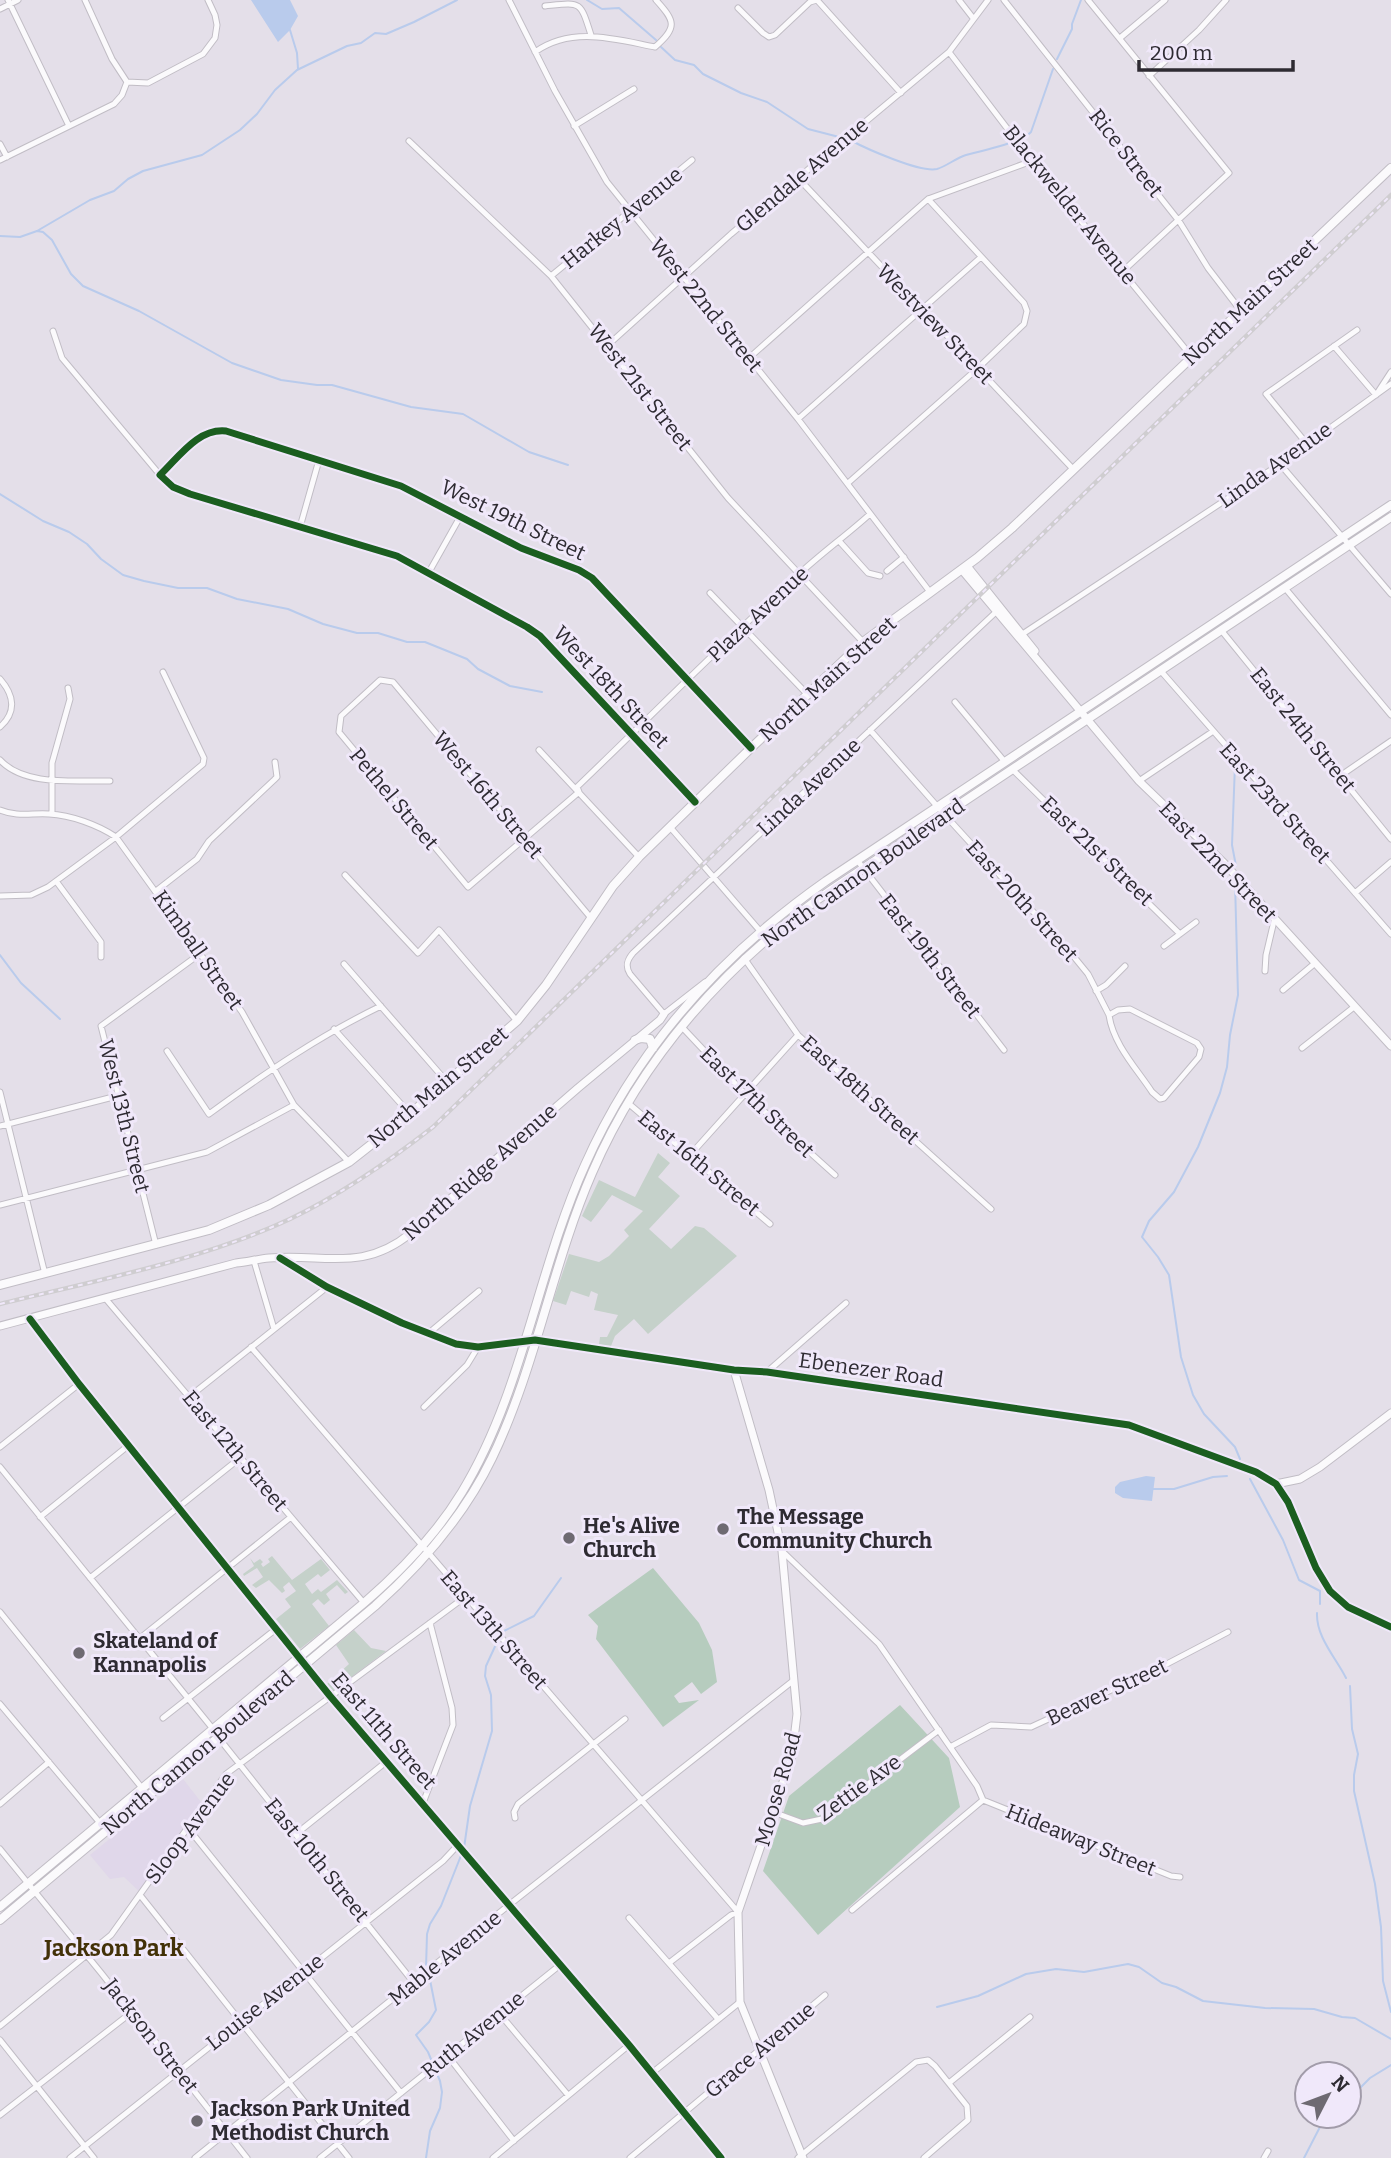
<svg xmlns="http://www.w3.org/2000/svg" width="1391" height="2158" viewBox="0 0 1391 2158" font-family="Bitter,serif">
	<rect width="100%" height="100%" fill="#e4dfe9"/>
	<!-- built -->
	<path fill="#e0d7ea" d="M 183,1779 L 201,1802 L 140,1892 L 124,1877 L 110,1879 L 90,1855 Z"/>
	<!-- green -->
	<path fill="#c5d1ca" d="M 658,1153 L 670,1163 L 658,1177 L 680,1196 L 649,1229 L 671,1249 L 695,1226 L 704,1228 L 737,1256 L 648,1334 L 634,1319 L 615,1336 L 611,1346 L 599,1345 L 600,1337 L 607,1337 L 618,1315 L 594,1310 L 598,1294 L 591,1291 L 589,1297 L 571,1291 L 566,1305 L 553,1301 L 569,1254 L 599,1262 L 609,1256 L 629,1236 L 624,1230 L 643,1211 L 612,1195 L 591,1222 L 582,1216 L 599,1180 L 635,1197 Z
		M 272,1556 L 292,1580 L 321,1559 L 330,1570 L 321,1577 L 318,1574 L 305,1584 L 312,1594 L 318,1589 L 321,1592 L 337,1580 L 348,1592 L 345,1594 L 337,1585 L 326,1594 L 330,1600 L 324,1605 L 318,1599 L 312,1604 L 329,1626 L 300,1649 L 276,1619 L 291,1607 L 285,1599 L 296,1591 L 289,1582 L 283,1587 L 285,1591 L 282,1593 L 269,1580 L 256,1588 L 252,1585 L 263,1577 L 257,1568 L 244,1576 L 243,1574 L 254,1566 L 250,1558 L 254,1563 L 260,1559 L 263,1562 L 261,1564 L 263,1567 L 270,1562 L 268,1559 Z
		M 354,1630 L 371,1648 L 386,1651 L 333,1691 L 326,1685 L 349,1664 L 336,1645 Z"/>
	<!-- forest -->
	<path fill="#b6ccbe" d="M 653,1568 L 699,1623 L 712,1650 L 717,1682 L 701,1694 L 692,1682 L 674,1696 L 679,1703 L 699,1700 L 663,1727 L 596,1639 L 598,1626 L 588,1615 Z
		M 900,1705 L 949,1758 L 960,1807 L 818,1935 L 763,1871 L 789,1796 Z"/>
	<!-- water -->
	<path fill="#b9cbec" d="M 251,0 L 290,0 L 298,16 L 290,30 L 278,42 Z
		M 1146,1476 L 1155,1477 L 1152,1501 L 1123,1498 L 1115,1493 L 1115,1487 L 1120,1482 Z"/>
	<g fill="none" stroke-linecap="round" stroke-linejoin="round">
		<!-- stream -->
		<path stroke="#b9cbec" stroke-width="2" d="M 587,0 L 602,9 L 619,8 L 656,40
			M 290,30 L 297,53 L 298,69
			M 661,47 L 675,60 L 694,65 L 703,74 L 741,93 L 767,102 L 808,129 L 843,138
			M 1057,59 L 1072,29 L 1072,24 L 1081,0
			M 850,140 C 865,148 920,173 937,169 C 947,166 956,158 966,155 C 982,151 998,147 1013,142
			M 1022,140 L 1031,132 L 1053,69
			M 37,231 L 43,232 L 52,240 L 71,274 L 83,286 L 139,311 L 232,363 L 281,380 L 317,385 L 332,385 L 411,407 L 463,414 L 529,452 L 568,465
			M 0,236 L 20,237 L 37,231 L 90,200 L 114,191 L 128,179 L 143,171 L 202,155 L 240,130 L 257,114 L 275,90 L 297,70 L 347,46 L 361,43 L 375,33 L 386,34 L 414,22 L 457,0
			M 0,494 L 43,521 L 69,532 L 87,544 L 101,559 L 123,575 L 144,581 L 178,588 L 207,588 L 237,599 L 288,609 L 323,624 L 357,633 L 378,633 L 407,642 L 425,642 L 467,659 L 478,669 L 510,686 L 542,692
			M 1235,764 L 1232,845 L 1236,866
			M 1235,882 L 1238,995 L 1230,1035 L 1227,1067 L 1220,1093 L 1198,1147 L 1174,1192 L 1149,1221 L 1142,1237 L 1158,1257 L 1169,1275 L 1181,1357 L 1193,1395 L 1204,1414 L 1235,1447 L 1240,1459
			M 0,955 L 21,983 L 60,1019
			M 1250,1479 L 1283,1540 L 1299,1580 L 1320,1591 L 1320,1604
			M 1153,1489 L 1174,1489 L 1213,1477 L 1227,1476
			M 1317,1613 C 1316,1637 1336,1658 1346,1678
			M 502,1632 L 534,1616 L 561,1578
			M 1350,1686 L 1352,1729 L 1358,1754 L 1354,1775 L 1354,1791 L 1375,1884 L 1381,1927 L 1383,1981 L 1391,2012
			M 464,1848 L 470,1806 L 492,1731 L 491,1695 L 485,1676 L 486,1666 L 498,1640
			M 426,1968 L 427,1934 L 430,1924 L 441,1906 L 462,1853
			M 937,2007 L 978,1996 L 1026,1974 L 1056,1969 L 1084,1972 L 1128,1964 L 1139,1967 L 1162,1983 L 1176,1987 L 1203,2001 L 1265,2008 L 1314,2009 L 1342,2017 L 1355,2018 L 1391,2039
			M 1349,2096 L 1354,2094 L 1370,2078 L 1391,2065
			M 426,2158 L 430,2131 L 440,2108 L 442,2092 L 440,2081 L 428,2052 L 416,2035 L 429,2022 L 436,2010 L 429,1975
			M 1304,2158 L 1322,2123 L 1329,2116"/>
		<defs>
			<path id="street" d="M 8,0 L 69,126
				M 85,0 L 112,59 L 127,82 L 148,83 L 203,54 L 215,38 L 217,25 L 215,15 L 208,0
				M 509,0 L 555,91 L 607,182 L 798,419 L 930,592
				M 817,0 L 901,93
				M 959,0 L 973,18
				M 1004,0 L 1179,221 L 1208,268 L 1241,311
				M 1088,0 L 1229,173 L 1122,272
				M 545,6 C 581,2 580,0 591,35
				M 738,8 L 763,33 L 769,37 L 775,35 L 810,2 L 817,0
				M 0,9 L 18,0
				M 1120,38 L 1165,0
				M 535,52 C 572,26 614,39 655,47 C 678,27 675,21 656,0
				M 949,52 L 1032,161 L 1192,357
				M 1149,76 L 1199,30 L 1226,0
				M 574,126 L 634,89
				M 409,141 L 551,276 L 728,498 L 863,642
				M 0,144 L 7,157
				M 0,160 L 114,104 L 122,95 L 127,82
				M 798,178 L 1073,469
				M 551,276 L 692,160
				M 53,331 L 62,358 L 160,475
				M 608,345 L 731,234 L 949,52 L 988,0
				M 1334,346 L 1376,395 L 1391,372
				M 749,358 L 928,199 L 1032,161
				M 798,419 L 981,257
				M 1307,444 L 1266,394 L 1357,330
				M 1280,464 L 1391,594
				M 848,483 L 978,368 L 1024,324 L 1027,311 L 1024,303 L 928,199
				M 300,527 L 319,460
				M 840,542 L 868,573 L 880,576
				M 887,571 L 904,557
				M 429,572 L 460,517
				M 1285,588 L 1391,715
				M 710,593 L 807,694
				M 1221,630 L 1391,839
				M 1021,635 L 1280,464 L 1391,384
				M 1160,670 L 1391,934
				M 0,679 C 14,695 17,712 0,727
				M 955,702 L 1005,762
				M 870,730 L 944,814 L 1070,952 L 1088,974 L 1109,1015
				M 539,750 L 639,857
				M 0,760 C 25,787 76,780 110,781
				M 1012,769 L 1180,934
				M 1340,776 L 1391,741
				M 1139,781 L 1212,732
				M 695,802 L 540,636 L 527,627 L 397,556 L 190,494 L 173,487 L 160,475 C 179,457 198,428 226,431 L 401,486 L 521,548 L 579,570 L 592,578 L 751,748
				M 0,810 C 17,817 31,813 49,814 C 71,815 98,825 116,837 L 242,1012 L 294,1105 L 349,1162
				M 52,814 L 52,763 L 70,699 L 68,688
				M 670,827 L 767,939
				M 857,860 L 1004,1050
				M 345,875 L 418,953 L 439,930 L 517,1021
				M 56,881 L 101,942 L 101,957
				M 156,891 L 197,859 L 209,841 L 274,780 L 277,777 L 275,762
				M 1355,893 L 1391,862
				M 0,896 L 31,895 L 48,887 L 116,837 L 203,764 L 204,758 L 163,672
				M 591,918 L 393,682 L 380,680 L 341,716 L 339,732 L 468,887 L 579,792 L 577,787 C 650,717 722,644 797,576 C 820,554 847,535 870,514
				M 1164,946 L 1196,922
				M 744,958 L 798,1035 L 991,1209
				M 344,964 L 447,1082
				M 1265,971 L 1266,955 L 1274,921
				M 705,982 L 664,1014 L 630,974 C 625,966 627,960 633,953 L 997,611
				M 1283,990 L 1314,964
				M 1096,991 L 1106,985 L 1125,966
				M 1130,1009 L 1197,1043 L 1201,1049 L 1199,1057 L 1164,1098 L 1160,1099 L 1152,1092 C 1137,1069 1113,1044 1109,1015 L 1118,1010 Z
				M 681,1026 L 745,1094 L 835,1175
				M 334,1029 L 410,1114
				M 1302,1048 L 1354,1007
				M 167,1051 L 209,1114 C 265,1073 319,1036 381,1006
				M 0,1092 L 45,1274
				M 628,1103 L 770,1224
				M 0,1126 L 117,1096
				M 691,1154 L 798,1035
				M 0,1205 L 207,1152 L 294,1105
				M 156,1245 L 101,1026 L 201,953
				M 254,1261 L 274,1329
				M 105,1298 L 364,1603
				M 30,1319 L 79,1384 L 330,1696 L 629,2045 L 721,2158
				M 429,1333 L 479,1291
				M 251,1347 L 738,1912 L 731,1915 L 669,1963
				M 767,1372 L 846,1303
				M 189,1397 L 327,1287
				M 424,1407 L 467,1365 L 478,1347
				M 0,1447 L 79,1384
				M 0,1467 L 213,1729
				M 40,1517 L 129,1445
				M 782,1551 L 879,1644 L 977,1786 L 983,1800
				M 90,1578 L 240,1458
				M 0,1612 L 142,1788
				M 139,1639 L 291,1517
				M 0,1704 L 100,1823
				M 163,1718 L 276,1629
				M 218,1737 L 414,1983
				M 950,1747 L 991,1725 L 1031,1727 L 1161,1667 L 1228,1632
				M 983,1800 L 1171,1876 L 1180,1877
				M 423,1803 L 453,1725 L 452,1708 L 430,1623
				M 0,1804 L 49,1762
				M 773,1812 L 803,1823 L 822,1819 L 939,1730
				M 515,1818 L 514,1812 L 518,1804 L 625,1719
				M 188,1828 L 401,2093
				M 296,1834 L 386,1762
				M 0,1849 L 102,1974 L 247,2158
				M 140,1895 L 349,2158
				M 852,1910 L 983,1800
				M 629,1918 L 718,2019
				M 499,2013 L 568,2095
				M 0,2026 L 111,1935 L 226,1774 L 465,1597
				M 0,2040 L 94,2158
				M 448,2056 L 514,2141
				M 652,2073 L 740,2002
				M 949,2083 L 1030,2017
				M 0,2115 L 132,2012
				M 70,2158 L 443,1861 L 458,1845
				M 195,2158 L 509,1905 L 794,1680
				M 320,2158 L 560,1965
				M 493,2158 L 629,2045
				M 630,2158 L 825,1995
				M 798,2158 L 916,2062 L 928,2060 L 935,2066 L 967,2106 L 968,2120 L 924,2158
				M 1264,2158 L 1268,2151"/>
			<path id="secondary" d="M 967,566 L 1035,651
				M 962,570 L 1139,781 L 1224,863 L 1391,1046
				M 280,1258 L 327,1287 L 402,1323 L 456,1344 L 478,1347 L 535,1340 L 734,1370 L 767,1372 L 1129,1425 L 1256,1472 L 1276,1484 L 1288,1502 L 1316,1568 L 1330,1591 L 1348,1607 L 1391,1627
				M 0,1326 L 236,1263 C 247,1262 258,1259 269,1258 C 324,1253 362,1273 411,1233 L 578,1088 L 660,1020 L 664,1014
				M 734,1370 L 769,1490 L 782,1551 L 797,1714 L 792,1756 L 738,1912 L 740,2002 L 803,2158
				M 1276,1484 L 1300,1479 L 1320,1467 L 1391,1413"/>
			<path id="primary" d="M 635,1040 L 641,1038 L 650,1039 L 653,1048
				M 0,1285 L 209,1230 L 269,1205 L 349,1162 L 410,1114 L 517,1021 L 546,985 L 613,886 L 639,857 L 751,748 L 863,642 L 977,558 L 1012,528 L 1391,168
				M 0,1907 L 364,1603 C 401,1571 436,1535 462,1492 C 523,1392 537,1271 585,1165 C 637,1048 722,954 826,881 L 1391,505
				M 0,1920 L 375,1606 C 423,1563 464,1516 492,1458 C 536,1367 552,1265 592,1173 C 642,1057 727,962 831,890 L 1391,517"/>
		</defs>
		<!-- street casing -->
		<use href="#street" stroke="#c1bdc5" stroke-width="7"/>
		<!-- secondary casing -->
		<use href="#secondary" stroke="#c1bdc5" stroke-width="9"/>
		<!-- primary casing -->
		<use href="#primary" stroke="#c1bdc5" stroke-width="10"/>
		<!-- street -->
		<use href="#street" stroke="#fbfafc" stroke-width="5"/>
		<!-- secondary -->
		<use href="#secondary" stroke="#fbfafc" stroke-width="7"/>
		<!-- primary -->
		<use href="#primary" stroke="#fbfafc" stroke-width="8"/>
		<defs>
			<path id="rail" d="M 0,1304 C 94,1281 203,1260 290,1219 C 342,1194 388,1162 433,1127 L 1391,195"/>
		</defs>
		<!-- rail casing -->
		<use href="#rail" stroke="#cfcdd0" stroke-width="4.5"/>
		<!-- rail -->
		<use href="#rail" stroke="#f0e8fa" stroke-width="2" stroke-dasharray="5" stroke-linecap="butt"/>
		<defs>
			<path id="cycleway" d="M 695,802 L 540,636 L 527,627 L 397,556 L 190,494 L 173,487 L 160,475 C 179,457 198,428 226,431 L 401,486 L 521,548 L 579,570 L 592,578 L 751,748
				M 280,1258 L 327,1287 L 402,1323 L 456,1344 L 478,1347 L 535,1340 L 734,1370 L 767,1372 L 1129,1425 L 1256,1472 L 1276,1484 L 1288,1502 L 1316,1568 L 1330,1591 L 1348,1607 L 1391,1627
				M 30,1319 L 79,1384 L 330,1696 L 629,2045 L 721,2158"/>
		</defs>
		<!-- cycleway casing -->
		<use href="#cycleway" stroke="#f0e8fa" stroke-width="11"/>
		<!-- cycleway -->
		<use href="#cycleway" stroke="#1b5e20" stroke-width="7"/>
	</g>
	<!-- markers -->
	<g fill="#6e6a72" stroke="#f0e8fa" stroke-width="2.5">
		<circle cx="723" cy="1529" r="7"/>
		<circle cx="569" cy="1538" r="7"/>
		<circle cx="79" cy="1653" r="7"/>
		<circle cx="197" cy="2121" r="7"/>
	</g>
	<g text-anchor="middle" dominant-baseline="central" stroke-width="6" stroke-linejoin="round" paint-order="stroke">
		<!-- street labels -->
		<g font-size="21" fill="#2e2b32" stroke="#f0e8fa">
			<text transform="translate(1126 153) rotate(52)">Rice Street</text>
			<text transform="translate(802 175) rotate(-40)">Glendale Avenue</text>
			<text transform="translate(1070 205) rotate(51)">Blackwelder Avenue</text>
			<text transform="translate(622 218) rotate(-39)">Harkey Avenue</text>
			<text transform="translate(1250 302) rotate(-43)">North Main Street</text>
			<text transform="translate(706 305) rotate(51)">West 22nd Street</text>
			<text transform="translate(935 324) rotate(46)">Westview Street</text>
			<text transform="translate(640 387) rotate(52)">West 21st Street</text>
			<text transform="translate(1275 465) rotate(-35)">Linda Avenue</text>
			<text transform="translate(513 520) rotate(26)">West 19th Street</text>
			<text transform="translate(758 614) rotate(-43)">Plaza Avenue</text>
			<text transform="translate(828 679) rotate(-42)">North Main Street</text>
			<text transform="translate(611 687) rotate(47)">West 18th Street</text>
			<text transform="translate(1303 730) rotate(51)">East 24th Street</text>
			<text transform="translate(809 787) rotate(-43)">Linda Avenue</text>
			<text transform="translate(488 795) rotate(50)">West 16th Street</text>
			<text transform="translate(394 799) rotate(50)">Pethel Street</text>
			<text transform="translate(1275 803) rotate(48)">East 23rd Street</text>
			<text transform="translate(1097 851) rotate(44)">East 21st Street</text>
			<text transform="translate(1218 862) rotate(46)">East 22nd Street</text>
			<text transform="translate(863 873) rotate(-35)">North Cannon Boulevard</text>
			<text transform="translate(1022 901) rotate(48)">East 20th Street</text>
			<text transform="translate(198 950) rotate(55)">Kimball Street</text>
			<text transform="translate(930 956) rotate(52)">East 19th Street</text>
			<text transform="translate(438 1087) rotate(-40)">North Main Street</text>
			<text transform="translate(860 1090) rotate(42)">East 18th Street</text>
			<text transform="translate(757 1102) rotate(44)">East 17th Street</text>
			<text transform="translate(124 1116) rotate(76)">West 13th Street</text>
			<text transform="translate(699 1163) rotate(40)">East 16th Street</text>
			<text transform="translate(480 1172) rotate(-41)">North Ridge Avenue</text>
			<text transform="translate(871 1370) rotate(8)">Ebenezer Road</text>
			<text transform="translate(235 1451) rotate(50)">East 12th Street</text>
			<text transform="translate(494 1630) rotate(49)">East 13th Street</text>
			<text transform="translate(1107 1692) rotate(-25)">Beaver Street</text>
			<text transform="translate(384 1731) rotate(49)">East 11th Street</text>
			<text transform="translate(198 1753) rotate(-40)">North Cannon Boulevard</text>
			<text transform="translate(859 1788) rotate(-36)">Zettie Ave</text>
			<text transform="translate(778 1789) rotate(-74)">Moose Road</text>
			<text transform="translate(190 1828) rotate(-53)">Sloop Avenue</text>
			<text transform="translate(1081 1840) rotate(22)">Hideaway Street</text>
			<text transform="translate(317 1860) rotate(51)">East 10th Street</text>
			<text transform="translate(445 1958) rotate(-39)">Mable Avenue</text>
			<text transform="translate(265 2002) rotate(-38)">Louise Avenue</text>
			<text transform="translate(473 2035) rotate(-39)">Ruth Avenue</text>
			<text transform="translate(151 2036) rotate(52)">Jackson Street</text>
			<text transform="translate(760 2050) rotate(-40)">Grace Avenue</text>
		</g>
		<!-- poi labels -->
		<g font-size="21" font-weight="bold" fill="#2e2b32" stroke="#f0e8fa" text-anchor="start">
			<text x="737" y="1517">The Message<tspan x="737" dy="24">Community Church</tspan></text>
			<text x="583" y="1526">He's Alive<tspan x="583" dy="24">Church</tspan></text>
			<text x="93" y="1641">Skateland of<tspan x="93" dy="24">Kannapolis</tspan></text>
			<text x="211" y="2109">Jackson Park United<tspan x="211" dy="24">Methodist Church</tspan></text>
		</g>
		<!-- neighbourhood labels -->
		<g font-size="23" font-weight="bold" fill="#433109" stroke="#f0e8fa">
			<text x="114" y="1948">Jackson Park</text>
		</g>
	</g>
	<!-- north arrow -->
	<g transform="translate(1328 2095) rotate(48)"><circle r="33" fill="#f0e8fa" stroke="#a29caa" stroke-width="2"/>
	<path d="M0-5L12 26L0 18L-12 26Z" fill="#6e6a72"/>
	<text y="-10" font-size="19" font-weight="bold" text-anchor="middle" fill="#2e2b32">N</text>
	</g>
	<!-- scale -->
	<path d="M1139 60v10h154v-10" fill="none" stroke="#2e2b32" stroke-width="3.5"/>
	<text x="1150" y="60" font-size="21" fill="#2e2b32" stroke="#f0e8fa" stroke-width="5" paint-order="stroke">200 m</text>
</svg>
